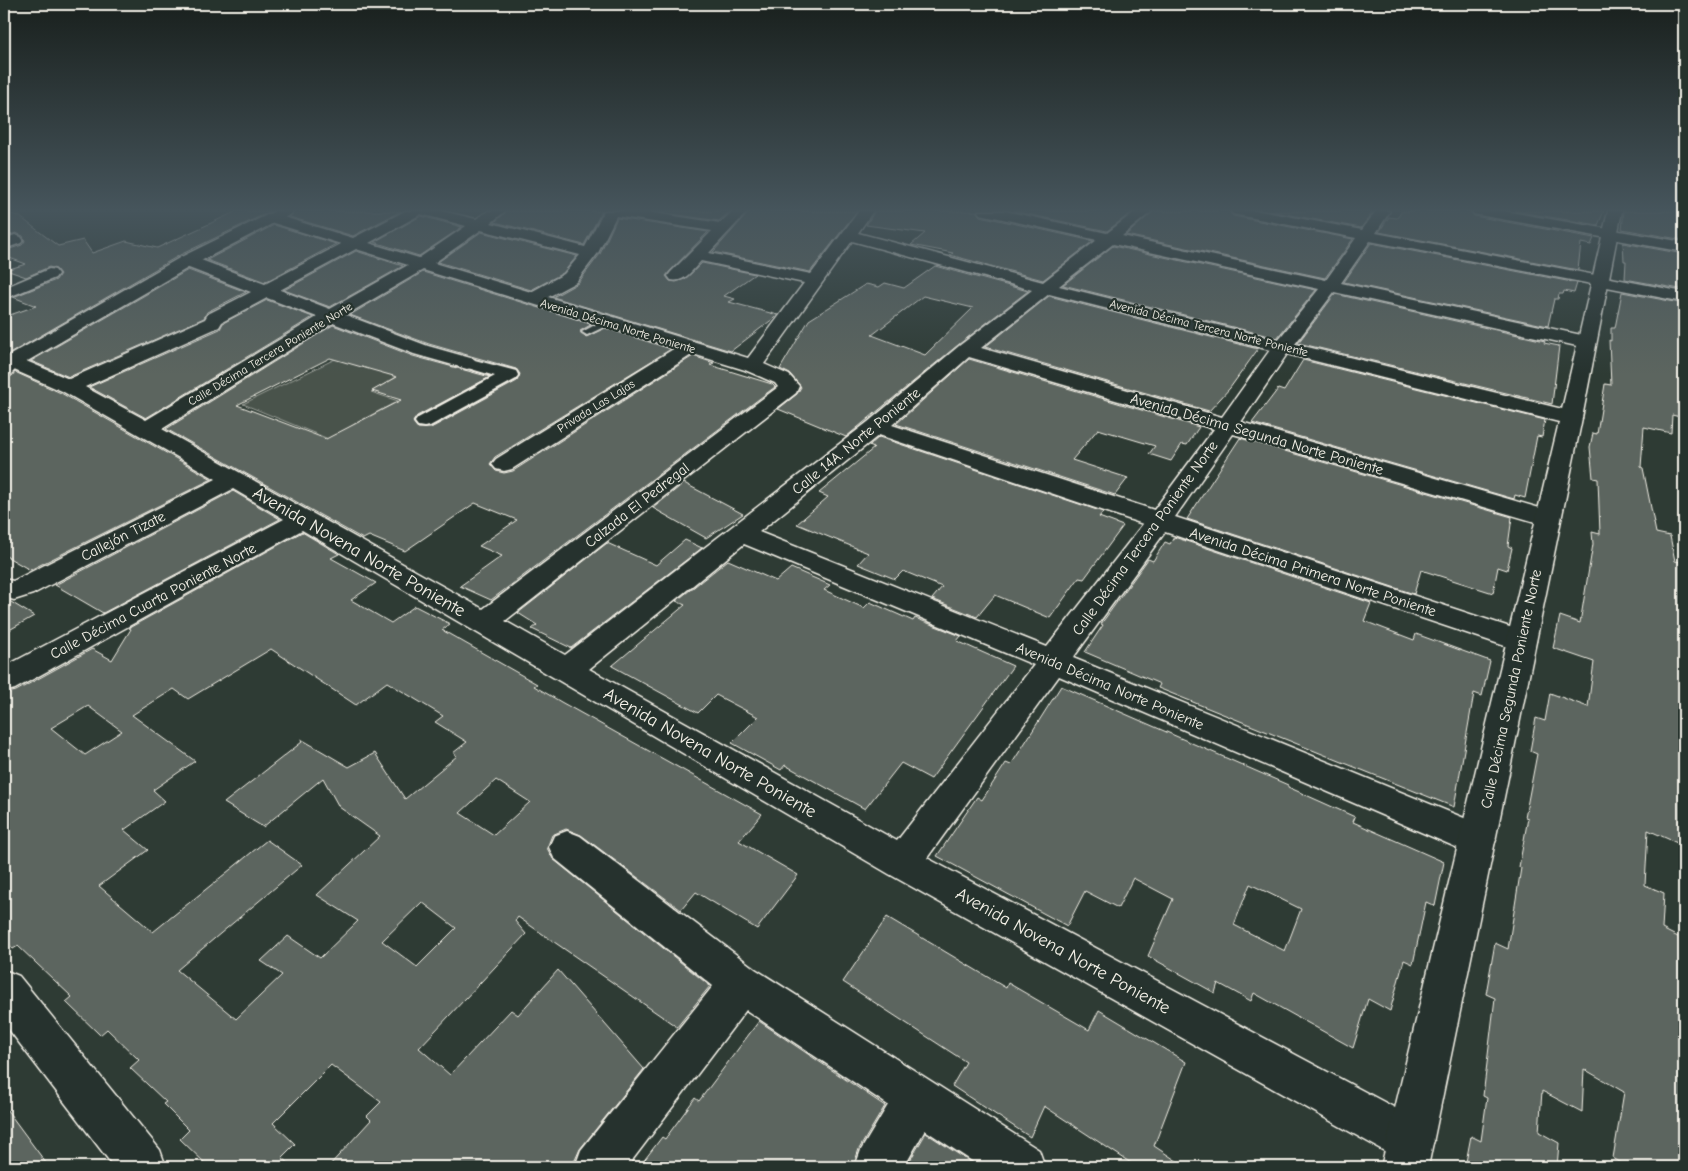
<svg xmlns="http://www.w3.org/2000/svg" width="1688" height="1171" viewBox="0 0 1688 1171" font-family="'Comic Neue',sans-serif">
	<rect width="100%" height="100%" fill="#2e3b34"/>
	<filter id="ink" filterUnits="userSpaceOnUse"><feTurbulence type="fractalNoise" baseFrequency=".02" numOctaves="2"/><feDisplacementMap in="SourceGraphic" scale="10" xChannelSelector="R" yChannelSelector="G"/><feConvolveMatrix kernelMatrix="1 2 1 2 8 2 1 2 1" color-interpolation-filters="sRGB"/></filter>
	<g filter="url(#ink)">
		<!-- green -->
		<path fill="#48524c" stroke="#9ea29a" d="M 335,359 L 406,371 L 371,392 L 398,401 L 356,423 L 331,440 L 243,404 Z"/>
		<!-- building -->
		<path fill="#5c655e" stroke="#f4f1e8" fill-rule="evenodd" d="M 237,211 L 271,211 L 180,255 L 4,357 L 4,317 L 36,306 L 13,297 L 56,280 L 60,274 L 56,269 L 49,267 L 26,277 L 6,270 L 26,264 L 4,256 L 4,251 L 22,245 L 25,241 L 23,236 L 16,233 L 4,237 L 4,212 L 19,216 L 58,246 L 83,240 L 92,253 L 126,241 L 157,248 Z
			M 295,211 L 401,211 L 353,236 L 290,217 Z
			M 507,211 L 602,211 L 584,245 L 495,222 Z
			M 652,211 L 730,211 L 719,221 Z
			M 750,211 L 857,211 L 810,272 L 713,252 Z
			M 875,211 L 976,211 L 980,216 L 1093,241 L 1043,280 L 950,255 L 953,253 L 911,245 L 925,233 L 866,225 Z
			M 1013,211 L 1133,211 L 1107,231 Z
			M 1154,211 L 1229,211 L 1233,216 L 1353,239 L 1325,278 L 1126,235 Z
			M 1269,211 L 1358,211 L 1372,213 L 1361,228 Z
			M 1402,211 L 1470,211 L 1474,216 L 1594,238 L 1591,245 L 1581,243 L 1578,270 L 1379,232 L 1389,217 L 1397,218 Z
			M 1514,211 L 1604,211 L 1598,225 Z
			M 1624,211 L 1684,211 L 1684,240 L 1622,229 Z
			M 421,216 L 462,227 L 419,256 L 374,242 Z
			M 617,218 L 708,232 L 670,271 L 666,276 L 670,281 L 676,282 L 685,279 L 702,263 L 755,274 L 724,296 L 735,299 L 729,302 L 778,315 L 731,351 L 553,297 L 578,283 L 600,254 Z
			M 274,225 L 336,244 L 265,282 L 207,260 Z
			M 481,232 L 577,256 L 563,273 L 531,290 L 438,262 Z
			M 1371,243 L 1577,283 L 1574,293 L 1564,291 L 1563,294 L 1559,294 L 1558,299 L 1554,299 L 1548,326 L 1344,282 Z
			M 1623,243 L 1684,254 L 1684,260 L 1680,259 L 1680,289 L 1625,279 L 1626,261 L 1624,261 Z
			M 1113,246 L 1316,290 L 1277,338 L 1063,285 Z
			M 356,251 L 403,266 L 330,307 L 284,290 Z
			M 935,266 L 1028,291 L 958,345 L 846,437 L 778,409 L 797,394 L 801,387 L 790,374 L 780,369 L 809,320 L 866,284 L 879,287 L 885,283 L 904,288 ZM 923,296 L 973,308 L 925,355 L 872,335 Z
			M 188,270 L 246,292 L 207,312 L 204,318 L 69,377 L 31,361 Z
			M 423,272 L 592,324 L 580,331 L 586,337 L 605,328 L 671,349 L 495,457 L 490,464 L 496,471 L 504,473 L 513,471 L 693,356 L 714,363 L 710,365 L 772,384 L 775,387 L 491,600 L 460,586 L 502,556 L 479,546 L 517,520 L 475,503 L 405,551 L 369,536 L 363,539 L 166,429 L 333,325 L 413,356 L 490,377 L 417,416 L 413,422 L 418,428 L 431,428 L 517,381 L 520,374 L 516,369 L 429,344 L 350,315 ZM 330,358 L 397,377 L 372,391 L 401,400 L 326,439 L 237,405 Z
			M 1622,292 L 1680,303 L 1680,306 L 1684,307 L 1684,418 L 1672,415 L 1671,433 L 1644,427 L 1641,467 L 1643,468 L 1656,533 L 1670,536 L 1675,561 L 1681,562 L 1684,583 L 1684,846 L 1648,830 L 1645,885 L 1664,893 L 1662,929 L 1684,940 L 1684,1167 L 1628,1167 L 1613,1158 L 1624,1092 L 1584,1069 L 1582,1112 L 1542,1091 L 1539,1132 L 1559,1143 L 1557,1167 L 1476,1167 L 1466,1162 L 1471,1136 L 1481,1141 L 1487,1098 L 1483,1096 L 1495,998 L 1486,994 L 1495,943 L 1508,949 L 1521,868 L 1519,867 L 1528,818 L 1525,817 L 1537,754 L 1530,751 L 1536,718 L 1545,721 L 1550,693 L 1588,707 L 1594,662 L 1553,648 L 1560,616 L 1580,623 L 1593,544 L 1592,532 L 1600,534 L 1598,479 L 1593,478 L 1590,447 L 1593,433 L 1597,434 L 1605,384 L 1611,385 L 1609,340 L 1611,341 L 1611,328 L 1615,328 Z
			M 1335,294 L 1545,341 L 1544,343 L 1559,346 L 1552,404 L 1298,343 Z
			M 1049,296 L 1258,349 L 1230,388 L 1209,411 L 985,347 Z
			M 267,300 L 313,317 L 146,418 L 89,387 L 220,329 L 223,323 Z
			M 969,359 L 1199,427 L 1187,445 L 1182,444 L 1171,461 L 1149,454 L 1155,446 L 1098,429 L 1072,460 L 1128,478 L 1115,495 L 896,424 Z
			M 1303,360 L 1545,420 L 1542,437 L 1537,436 L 1525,498 L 1515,495 L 1514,499 L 1252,423 L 1278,389 L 1284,391 Z
			M 15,372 L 61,393 L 212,479 L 30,570 L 4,555 L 4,378 L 12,376 Z
			M 879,437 L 1103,512 L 1099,517 L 1123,526 L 1084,579 L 1079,578 L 1050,618 L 995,595 L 977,617 L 932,599 L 942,587 L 903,571 L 895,579 L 858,564 L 868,553 L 797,524 L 828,497 L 819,493 L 874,448 L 869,446 Z
			M 1240,438 L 1512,517 L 1508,546 L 1512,548 L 1507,570 L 1498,567 L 1493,593 L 1421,570 L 1414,594 L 1187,519 Z
			M 684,483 L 743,514 L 706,538 L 653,508 Z
			M 233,491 L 280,519 L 103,613 L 55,585 Z
			M 302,532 L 339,554 L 331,558 L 376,583 L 351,600 L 391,623 L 415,606 L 450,624 L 442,630 L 537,684 L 534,686 L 561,702 L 762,814 L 739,841 L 798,875 L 757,929 L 696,892 L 681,910 L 581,835 L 566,829 L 552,835 L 547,848 L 553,859 L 710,986 L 677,1027 L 518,917 L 515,921 L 526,934 L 419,1048 L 450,1075 L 511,1010 L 518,1015 L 558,970 L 644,1069 L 580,1149 L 575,1160 L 568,1167 L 328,1167 L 371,1120 L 367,1116 L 381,1102 L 331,1065 L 273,1123 L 295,1144 L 282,1157 L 293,1167 L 209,1167 L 180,1139 L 189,1130 L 163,1104 L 166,1102 L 130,1068 L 139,1060 L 107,1029 L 100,1035 L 66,1002 L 72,997 L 18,946 L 13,949 L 4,939 L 4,694 L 16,691 L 92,649 L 112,660 L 131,629 L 129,628 ZM 271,649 L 356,705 L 387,682 L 443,716 L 435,722 L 467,742 L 453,753 L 457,756 L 405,799 L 375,753 L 349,767 L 301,739 L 302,742 L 224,803 L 263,827 L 323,778 L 339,807 L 380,836 L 317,895 L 358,921 L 320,958 L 288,936 L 261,961 L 282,975 L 236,1019 L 177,970 L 302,865 L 267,840 L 153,932 L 99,886 L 148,850 L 124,830 L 165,801 L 153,790 L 195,761 L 132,715 L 174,689 L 188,699 ZM 88,706 L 122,731 L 85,755 L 51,728 ZM 496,780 L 530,802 L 494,835 L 460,813 ZM 422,902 L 456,928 L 417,967 L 382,941 Z
			M 1174,537 L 1371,603 L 1364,621 L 1414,640 L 1416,634 L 1490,661 L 1482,696 L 1474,693 L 1454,807 L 1158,688 L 1160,684 L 1085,652 L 1103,625 L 1101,624 L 1148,559 L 1153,561 L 1165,542 L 1170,544 Z
			M 685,540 L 702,548 L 571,648 L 532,629 L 537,625 L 518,613 L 607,543 L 656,565 Z
			M 728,560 L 776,581 L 791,568 L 830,585 L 824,590 L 864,608 L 870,602 L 913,621 L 915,618 L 961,636 L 957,641 L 1013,666 L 931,779 L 901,763 L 865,809 L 785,765 L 781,770 L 732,743 L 758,717 L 716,695 L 698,713 L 612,666 L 685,605 L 676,601 Z
			M 4,599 L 6,599 L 34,616 L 4,633 Z
			M 1061,686 L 1288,785 L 1288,787 L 1355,817 L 1353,822 L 1444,862 L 1435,906 L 1426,902 L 1413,964 L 1404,960 L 1390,1011 L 1368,999 L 1353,1048 L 1254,993 L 1251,1001 L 1218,983 L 1215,993 L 1148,956 L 1173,899 L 1133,878 L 1118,908 L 1085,891 L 1067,926 L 937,856 L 977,797 L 982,800 L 1006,763 L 1011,765 ZM 1250,884 L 1301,909 L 1285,951 L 1234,925 Z
			M 887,917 L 1006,988 L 1008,983 L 1089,1030 L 1099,1010 L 1186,1062 L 1154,1146 L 1186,1167 L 1137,1167 L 1044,1106 L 1030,1137 L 952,1086 L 966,1062 L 843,982 Z
			M 759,1021 L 885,1106 L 859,1149 L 853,1167 L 639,1167 L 662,1137 L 665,1139 L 695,1098 L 699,1101 Z
			M 4,1106 L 49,1167 L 4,1167 Z
			M 926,1133 L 978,1167 L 906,1167 Z"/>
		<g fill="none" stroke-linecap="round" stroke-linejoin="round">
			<defs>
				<path id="service" d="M 606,319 L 611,322 L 610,324 L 587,335 L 582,332 Z"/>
				<path id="pedestrian" d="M 467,358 L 516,371 L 518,375 L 516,379 L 430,426 L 424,427 L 418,426 L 415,422 L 418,418 L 495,376 L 461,366 L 459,363 L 461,360 Z"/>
				<path id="minor" d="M 405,211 L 442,211 L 476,219 L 488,211 L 505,211 L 491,223 L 585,247 L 604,211 L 641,211 L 720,223 L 733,211 L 748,211 L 709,253 L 811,274 L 859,211 L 873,211 L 858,233 L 1043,282 L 1097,240 L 985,215 L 980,214 L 978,211 L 1005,211 L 1107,233 L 1136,211 L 1152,211 L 1122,236 L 1326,280 L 1356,238 L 1238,215 L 1233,214 L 1231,211 L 1260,211 L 1362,230 L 1376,211 L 1390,211 L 1376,233 L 1684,292 L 1684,302 L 1370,241 L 1341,283 L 1586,336 L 1593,338 L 1596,342 L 1593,346 L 1586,348 L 1334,292 L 1295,344 L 1579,413 L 1582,418 L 1579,423 L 1571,425 L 1287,354 L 1241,422 L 1557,513 L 1561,518 L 1557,523 L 1548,526 L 1539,523 L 1233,434 L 1175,517 L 1531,634 L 1536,641 L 1531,648 L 1521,651 L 1511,648 L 1165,532 L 1073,658 L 1491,829 L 1496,840 L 1491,851 L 1478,855 L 1465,851 L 1059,676 L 927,858 L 1427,1125 L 1434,1141 L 1427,1157 L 1411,1164 L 1395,1157 L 889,874 L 302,530 L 15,689 L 4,692 L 4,667 L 284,519 L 233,489 L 33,594 L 14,600 L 4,597 L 4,579 L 13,581 L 216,479 L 62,391 L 5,366 L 5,358 L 12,356 L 19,358 L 69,379 L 205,319 L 208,314 L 251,292 L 181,265 L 179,261 L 181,257 L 193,257 L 265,284 L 341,244 L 267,221 L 264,218 L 267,215 L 277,215 L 353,238 ZM 421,214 L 466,226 L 419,258 L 369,243 ZM 616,216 L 712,231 L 671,272 L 668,276 L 671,280 C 685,283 692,270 701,261 L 804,283 L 748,358 L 548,297 L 576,282 L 598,253 ZM 481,230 L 580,255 L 564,274 L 531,292 L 434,263 ZM 852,241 L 1032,290 L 959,346 L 868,422 L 565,655 L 505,621 L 796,393 L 799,386 L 789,375 L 764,364 ZM 1113,244 L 1319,289 L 1278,340 L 1059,286 ZM 356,249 L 408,265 L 330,309 L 280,290 ZM 423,270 L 675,348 L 496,459 L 492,464 L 496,469 L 504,471 L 512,469 L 693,354 L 745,370 L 775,383 L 778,387 L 483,609 L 162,429 L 333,323 L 414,354 L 467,369 L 474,367 L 477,363 L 474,359 L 428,346 L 346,315 ZM 1049,294 L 1270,350 L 1222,417 L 981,348 ZM 267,298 L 317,317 L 146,420 L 85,387 L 219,327 L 222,322 ZM 969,357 L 1214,429 L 1154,510 L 892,425 ZM 879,435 L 1143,524 L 1047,647 L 759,532 ZM 744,544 L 1034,665 L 897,841 L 589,669 Z
					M 1472,211 L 1504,211 L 1684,242 L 1684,252 L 1479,215 L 1474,214 Z
					M 15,235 L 21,237 L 23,240 L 21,243 L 4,249 L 4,239 Z
					M 49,269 L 55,270 L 58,274 L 55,278 L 4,299 L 4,288 Z
					M 567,831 L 580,836 L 755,969 L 1039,1150 L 1045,1167 L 981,1167 L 925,1130 L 904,1167 L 855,1167 L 861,1150 L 888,1105 L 746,1010 L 627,1167 L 575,1167 L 581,1150 L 713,986 L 554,858 L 549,847 L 554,836 Z"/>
				<path id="tertiary" d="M 275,211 L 293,211 L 291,214 L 193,265 L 19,366 L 11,374 L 4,376 L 5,358 L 181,257 Z
					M 1608,211 L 1622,211 L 1582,418 L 1428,1167 L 1381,1167 L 1560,418 Z
					M 4,970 L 19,976 L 160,1150 L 166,1167 L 114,1167 L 4,1023 Z"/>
			</defs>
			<!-- service casing -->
			<use href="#service" stroke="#f4f1e8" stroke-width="4"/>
			<!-- pedestrian casing -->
			<use href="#pedestrian" stroke="#f4f1e8" stroke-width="4"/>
			<!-- minor casing -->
			<use href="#minor" stroke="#f4f1e8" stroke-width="3"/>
			<!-- tertiary casing -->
			<use href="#tertiary" stroke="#f4f1e8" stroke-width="3"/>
			<!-- service -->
			<use href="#service" fill="#26332d" fill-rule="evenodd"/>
			<!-- pedestrian -->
			<use href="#pedestrian" fill="#26332d" fill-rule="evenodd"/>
			<!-- minor -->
			<use href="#minor" fill="#26332d" fill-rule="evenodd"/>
			<!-- tertiary -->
			<use href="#tertiary" fill="#26332d" fill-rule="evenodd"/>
		</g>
	</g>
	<!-- sky -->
	<linearGradient id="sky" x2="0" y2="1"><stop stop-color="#19201d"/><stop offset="0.56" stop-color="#46555c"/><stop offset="1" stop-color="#46555c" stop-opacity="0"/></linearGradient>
	<rect width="1688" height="375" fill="url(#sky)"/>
	<g text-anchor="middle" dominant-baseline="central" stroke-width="4.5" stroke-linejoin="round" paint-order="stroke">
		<!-- far-street labels -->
		<g font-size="12" fill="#f4f1e8" stroke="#26332d">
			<text transform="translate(618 326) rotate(17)">Avenida Décima Norte Poniente</text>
			<text transform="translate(1209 328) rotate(14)">Avenida Décima Tercera Norte Poniente</text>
			<text transform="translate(270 354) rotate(-31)">Calle Décima Tercera Poniente Norte</text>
			<text transform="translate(596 406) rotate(-32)">Privada Las Lajas</text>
		</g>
		<!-- street labels -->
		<g font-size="15" fill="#f4f1e8" stroke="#26332d">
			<text transform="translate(1257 434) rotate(16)">Avenida Décima Segunda Norte Poniente</text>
			<text transform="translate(856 441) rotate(-39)">Calle 14A. Norte Poniente</text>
			<text transform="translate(637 505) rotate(-38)">Calzada El Pedregal</text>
			<text transform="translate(123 536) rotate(-27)">Callejón Tizate</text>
			<text transform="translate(1145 538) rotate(-54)">Calle Décima Tercera Poniente Norte</text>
			<text transform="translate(1313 572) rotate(18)">Avenida Décima Primera Norte Poniente</text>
			<text transform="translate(153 601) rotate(-28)">Calle Décima Cuarta Poniente Norte</text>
			<text transform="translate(1110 686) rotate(23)">Avenida Décima Norte Poniente</text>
			<text transform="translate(1511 689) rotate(-78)">Calle Décima Segunda Poniente Norte</text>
		</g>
		<!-- near-street labels -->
		<g font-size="18" fill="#f4f1e8" stroke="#26332d">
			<text transform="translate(359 552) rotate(30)">Avenida Novena Norte Poniente</text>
			<text transform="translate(710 753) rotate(30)">Avenida Novena Norte Poniente</text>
			<text transform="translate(1063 951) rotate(29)">Avenida Novena Norte Poniente</text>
		</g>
	</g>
	<!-- margin -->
	<rect width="1688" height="1171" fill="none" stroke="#26332d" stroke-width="20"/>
	<rect x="10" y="10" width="1668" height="1151" fill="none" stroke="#f4f1e8" stroke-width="2" filter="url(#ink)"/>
</svg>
